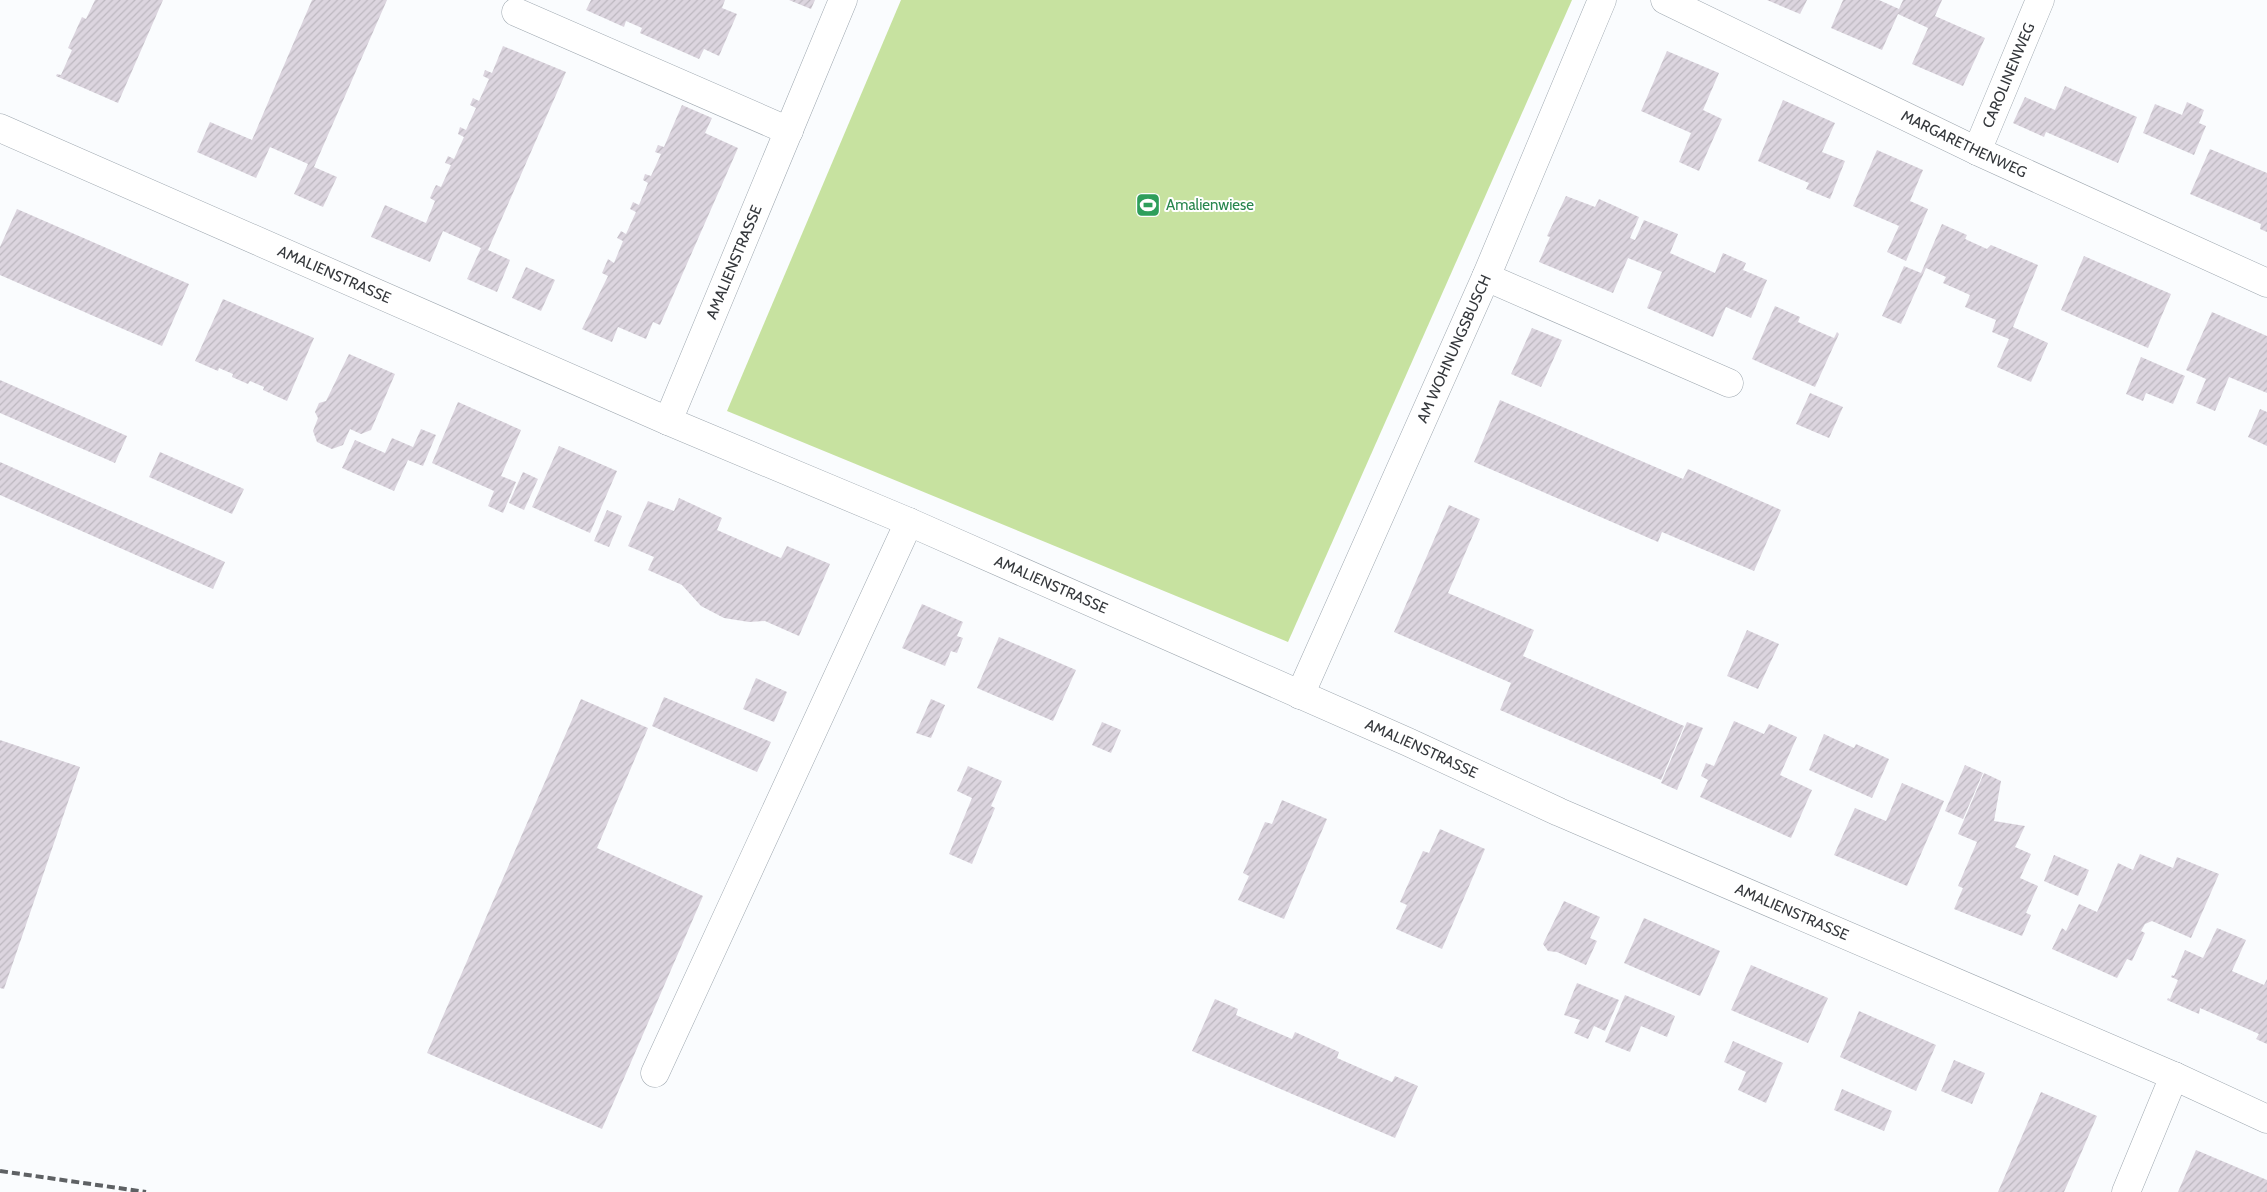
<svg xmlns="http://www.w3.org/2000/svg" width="2267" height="1192" viewBox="0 0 2267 1192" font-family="Cabin,sans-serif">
	<defs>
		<pattern id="building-hatch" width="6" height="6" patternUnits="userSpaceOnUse" patternTransform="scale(1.25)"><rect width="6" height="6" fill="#dcd5df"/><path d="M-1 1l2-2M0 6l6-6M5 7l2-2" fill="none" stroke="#bdb8c0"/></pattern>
	</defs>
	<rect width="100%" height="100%" fill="#fafcfe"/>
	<!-- green -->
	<path fill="#c7e2a0" d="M 901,0 L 1572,0 L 1288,642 L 727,411 Z"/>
	<!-- building -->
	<path fill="url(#building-hatch)" d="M 95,0 L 163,0 L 118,103 L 56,76 L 57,74 L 61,75 L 72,50 L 68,48 L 82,17 L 86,19 Z
		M 312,0 L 387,0 L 314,167 L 337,177 L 323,207 L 294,194 L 308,164 L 270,147 L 256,178 L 197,152 L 210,122 L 252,140 Z
		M 591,0 L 725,0 L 722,8 L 737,14 L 719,56 L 704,49 L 699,59 L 640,33 L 642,28 L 626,21 L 624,27 L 586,10 Z
		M 789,0 L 815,0 L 811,9 Z
		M 1767,0 L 1807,0 L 1800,14 Z
		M 1843,0 L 1879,0 L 1899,9 L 1903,0 L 1942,0 L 1935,16 L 1985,38 L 1963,86 L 1912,64 L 1928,28 L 1898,14 L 1882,50 L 1831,28 Z
		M 503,46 L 566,72 L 488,250 L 510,260 L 497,292 L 467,279 L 481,248 L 443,231 L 430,262 L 371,237 L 385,205 L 426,223 L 435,201 L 430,198 L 433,191 L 436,185 L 441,187 L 451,165 L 445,163 L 448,156 L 454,159 L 464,137 L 458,134 L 460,127 L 466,130 L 476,108 L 470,105 L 473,98 L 479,101 L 489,79 L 483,76 L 485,70 L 492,73 Z
		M 1667,51 L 1719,73 L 1703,110 L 1722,119 L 1699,171 L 1679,162 L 1691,133 L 1641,111 Z
		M 2065,86 L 2137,117 L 2118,163 L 2046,132 L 2044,137 L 2013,123 L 2025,97 L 2055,110 Z
		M 1783,100 L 1835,123 L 1822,152 L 1845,161 L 1830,199 L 1806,189 L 1809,183 L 1758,161 Z
		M 2187,102 L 2204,110 L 2199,123 L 2206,126 L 2194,155 L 2143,133 L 2155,104 L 2182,115 Z
		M 682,105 L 712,118 L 705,133 L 738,148 L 660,325 L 653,322 L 646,339 L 618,327 L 612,342 L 582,329 L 608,276 L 602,273 L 608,259 L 614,263 L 623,241 L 617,238 L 621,231 L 626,234 L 636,212 L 630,209 L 633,202 L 639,205 L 648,183 L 643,180 L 645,174 L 651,176 L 661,154 L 655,152 L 658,145 L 664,147 Z
		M 2210,149 L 2267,173 L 2267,232 L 2260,229 L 2261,224 L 2190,194 Z
		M 1877,150 L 1923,170 L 1910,201 L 1928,209 L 1906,261 L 1887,252 L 1899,226 L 1853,206 Z
		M 1566,196 L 1595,207 L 1599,199 L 1639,217 L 1630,238 L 1635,240 L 1644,220 L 1678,234 L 1670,253 L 1715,273 L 1723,253 L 1746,263 L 1743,270 L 1767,280 L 1751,318 L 1726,307 L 1713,337 L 1647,308 L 1662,272 L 1628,258 L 1613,293 L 1539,262 L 1550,237 L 1547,236 Z
		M 17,209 L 189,284 L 162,346 L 0,275 L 0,247 Z
		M 1942,224 L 1967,235 L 1965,239 L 1987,249 L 1991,245 L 2038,265 L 2013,327 L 2048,343 L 2031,382 L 1997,367 L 2009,339 L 1992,332 L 1996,320 L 1965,307 L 1970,295 L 1943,283 L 1946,277 L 1926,268 L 1901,324 L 1882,316 L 1904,266 L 1921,273 Z
		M 2084,256 L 2171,294 L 2148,348 L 2061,310 Z
		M 526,267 L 555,280 L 541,311 L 512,298 Z
		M 223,299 L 314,338 L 287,401 L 263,390 L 264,387 L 250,381 L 248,384 L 232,377 L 233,374 L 219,368 L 218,371 L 195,361 Z
		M 1775,306 L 1800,317 L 1798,322 L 1834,338 L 1837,332 L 1839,334 L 1815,387 L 1752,359 Z
		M 2212,312 L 2267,336 L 2267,393 L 2229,377 L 2215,411 L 2196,403 L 2206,379 L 2186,370 Z
		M 1532,328 L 1562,340 L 1541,387 L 1511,374 Z
		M 349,354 L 395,374 L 371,430 L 361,434 L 350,429 L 343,445 L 332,449 L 317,442 L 313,431 L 318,418 L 315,412 L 319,403 L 326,401 Z
		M 2141,357 L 2185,376 L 2173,404 L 2146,393 L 2143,401 L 2126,394 Z
		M 0,380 L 127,436 L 115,463 L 0,413 Z
		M 1810,393 L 1843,407 L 1829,438 L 1796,424 Z
		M 1500,400 L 1683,479 L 1688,469 L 1781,510 L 1754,571 L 1662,532 L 1658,542 L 1474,462 Z
		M 458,402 L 521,430 L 501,476 L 516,482 L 503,513 L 488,506 L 494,491 L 432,463 Z
		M 2260,409 L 2267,412 L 2267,446 L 2248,437 Z
		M 421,429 L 436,435 L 423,466 L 408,460 L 394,491 L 342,468 L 355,440 L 385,453 L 392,438 L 413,447 Z
		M 559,446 L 617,471 L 590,533 L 532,507 Z
		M 160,452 L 244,489 L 232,514 L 149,477 Z
		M 0,462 L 225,562 L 213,589 L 0,495 Z
		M 523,472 L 538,479 L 524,510 L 509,503 Z
		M 679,498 L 722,518 L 717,530 L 781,558 L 787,546 L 830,564 L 799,636 L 765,621 L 749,622 L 724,618 L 701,606 L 682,585 L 648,570 L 654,557 L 628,546 L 648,501 L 674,511 Z
		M 1449,505 L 1480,519 L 1448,593 L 1534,630 L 1523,656 L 1684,726 L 1661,780 L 1500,710 L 1511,683 L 1394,632 Z
		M 607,510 L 622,516 L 609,547 L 594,541 Z
		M 922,604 L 963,622 L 957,636 L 963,638 L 957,653 L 951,651 L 945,666 L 902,648 Z
		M 1747,630 L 1779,644 L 1758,689 L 1727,676 Z
		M 999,637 L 1076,670 L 1053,721 L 977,688 Z
		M 756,678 L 787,692 L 774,722 L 743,709 Z
		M 664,697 L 771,742 L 757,772 L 652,726 Z
		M 581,699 L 648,728 L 597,848 L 703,896 L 602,1129 L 427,1053 Z
		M 931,699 L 945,705 L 931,738 L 916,733 Z
		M 1734,721 L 1764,734 L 1769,724 L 1797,737 L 1780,775 L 1812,790 L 1791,838 L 1700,797 L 1708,780 L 1701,776 L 1706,763 L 1714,766 Z
		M 1102,722 L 1121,730 L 1111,753 L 1092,745 Z
		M 1687,722 L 1703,728 L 1677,790 L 1661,783 Z
		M 1824,734 L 1854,748 L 1856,744 L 1889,759 L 1872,798 L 1809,770 Z
		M 0,740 L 80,767 L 4,989 L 0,988 Z
		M 1965,765 L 1983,773 L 1963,819 L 1945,811 Z
		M 968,766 L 1002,781 L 991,806 L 995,808 L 972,864 L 949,854 L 972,798 L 957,791 Z
		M 1984,773 L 2001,781 L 1994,821 L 2025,826 L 2015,847 L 2031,854 L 2020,878 L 2038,886 L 2026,913 L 2031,915 L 2022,936 L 1954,909 L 1963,888 L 1958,886 L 1977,842 L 1958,834 Z
		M 1902,783 L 1944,801 L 1907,886 L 1834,855 L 1855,808 L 1886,821 Z
		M 1282,800 L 1327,819 L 1284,919 L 1238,900 L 1249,876 L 1243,873 L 1265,822 L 1272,824 Z
		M 1440,829 L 1485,849 L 1442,949 L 1396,929 L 1407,905 L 1400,902 L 1423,851 L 1429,853 Z
		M 2140,854 L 2173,868 L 2177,857 L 2219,874 L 2191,938 L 2152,921 L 2145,924 L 2141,931 L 2145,933 L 2132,961 L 2127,959 L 2117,978 L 2052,949 L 2062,928 L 2066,931 L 2079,904 L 2097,912 L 2118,863 L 2133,870 Z
		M 2054,855 L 2089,870 L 2078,896 L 2044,881 Z
		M 1564,901 L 1600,917 L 1590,938 L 1597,941 L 1586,965 L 1557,952 L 1548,951 L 1543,944 Z
		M 1644,918 L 1720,951 L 1700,996 L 1624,963 Z
		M 2217,928 L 2246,940 L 2232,971 L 2264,985 L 2267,979 L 2267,1044 L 2256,1039 L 2259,1034 L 2200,1008 L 2199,1014 L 2167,1000 L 2168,998 L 2170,999 L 2178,980 L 2171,977 L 2172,975 L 2174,976 L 2185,950 L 2203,958 Z
		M 1751,965 L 1828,998 L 1808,1043 L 1731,1010 Z
		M 1577,983 L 1619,1000 L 1605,1031 L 1594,1026 L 1588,1039 L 1574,1033 L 1580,1020 L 1564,1015 Z
		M 1625,995 L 1675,1016 L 1667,1037 L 1641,1026 L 1630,1052 L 1605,1042 Z
		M 1215,999 L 1238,1009 L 1236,1015 L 1292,1039 L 1295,1032 L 1339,1052 L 1337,1058 L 1392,1082 L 1395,1076 L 1418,1086 L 1395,1138 L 1192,1051 Z
		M 1859,1011 L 1936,1045 L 1916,1091 L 1840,1057 Z
		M 1733,1041 L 1783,1063 L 1766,1103 L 1738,1090 L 1746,1072 L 1724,1062 Z
		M 1954,1060 L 1985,1073 L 1972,1104 L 1941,1091 Z
		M 1842,1089 L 1892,1111 L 1884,1131 L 1834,1110 Z
		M 2041,1092 L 2097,1116 L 2082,1151 L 2064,1192 L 1998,1192 Z
		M 2196,1150 L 2267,1180 L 2267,1192 L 2178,1192 Z"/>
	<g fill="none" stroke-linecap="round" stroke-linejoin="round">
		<defs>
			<g id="minor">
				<path id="s1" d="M 1665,0 L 1977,151 L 2267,283"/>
				<path d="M 516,12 L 789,131"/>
				<path id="s2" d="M 0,128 L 668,421 L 909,522 L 1408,742 L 1559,812 L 2174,1076 L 2267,1119"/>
				<path id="s3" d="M 1977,151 L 2040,0"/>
				<path d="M 1486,277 L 1729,383"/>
				<path id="s4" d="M 668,421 L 843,0"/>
				<path id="s5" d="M 1300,695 L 1486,277 L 1602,0"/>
				<path d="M 655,1073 L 909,522"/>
				<path d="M 2126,1192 L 2174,1076"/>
			</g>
		</defs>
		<!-- minor casing -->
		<use href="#minor" stroke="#9fa8b0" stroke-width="29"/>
		<!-- minor -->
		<use href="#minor" stroke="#fff" stroke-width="28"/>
		<!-- rail -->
		<path stroke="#5e6164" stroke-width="4" stroke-dasharray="8 4" stroke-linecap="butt" d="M 0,1171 L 146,1192"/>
	</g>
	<!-- icons -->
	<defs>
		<symbol id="stadium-square" viewBox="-11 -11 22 22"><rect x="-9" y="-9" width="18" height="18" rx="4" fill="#2e9e5b" stroke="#fff"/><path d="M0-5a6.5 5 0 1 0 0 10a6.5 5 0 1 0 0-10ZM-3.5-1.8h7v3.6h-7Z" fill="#fff"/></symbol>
	</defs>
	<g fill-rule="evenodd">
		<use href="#stadium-square" x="1134" y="191" width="28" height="28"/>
	</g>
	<g text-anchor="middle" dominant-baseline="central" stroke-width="4" stroke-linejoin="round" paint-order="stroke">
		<!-- street labels -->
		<g font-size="15" fill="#35383c" stroke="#fff">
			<text stroke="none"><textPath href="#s3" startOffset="82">CAROLINENWEG</textPath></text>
			<text stroke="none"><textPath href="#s1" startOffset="332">MARGARETHENWEG</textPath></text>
			<text stroke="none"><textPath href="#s4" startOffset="172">AMALIENSTRASSE</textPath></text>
			<text stroke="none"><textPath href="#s2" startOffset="365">AMALIENSTRASSE</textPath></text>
			<text stroke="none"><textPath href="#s5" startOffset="379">AM WOHNUNGSBUSCH</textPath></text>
			<text stroke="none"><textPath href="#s2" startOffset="1146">AMALIENSTRASSE</textPath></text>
			<text stroke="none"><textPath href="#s2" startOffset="1551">AMALIENSTRASSE</textPath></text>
			<text stroke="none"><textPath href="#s2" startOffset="1956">AMALIENSTRASSE</textPath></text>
		</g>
		<!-- leisure labels -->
		<g font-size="15" fill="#27864d" stroke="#fff" text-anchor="start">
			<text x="1166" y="205">Amalienwiese</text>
		</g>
	</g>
</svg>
